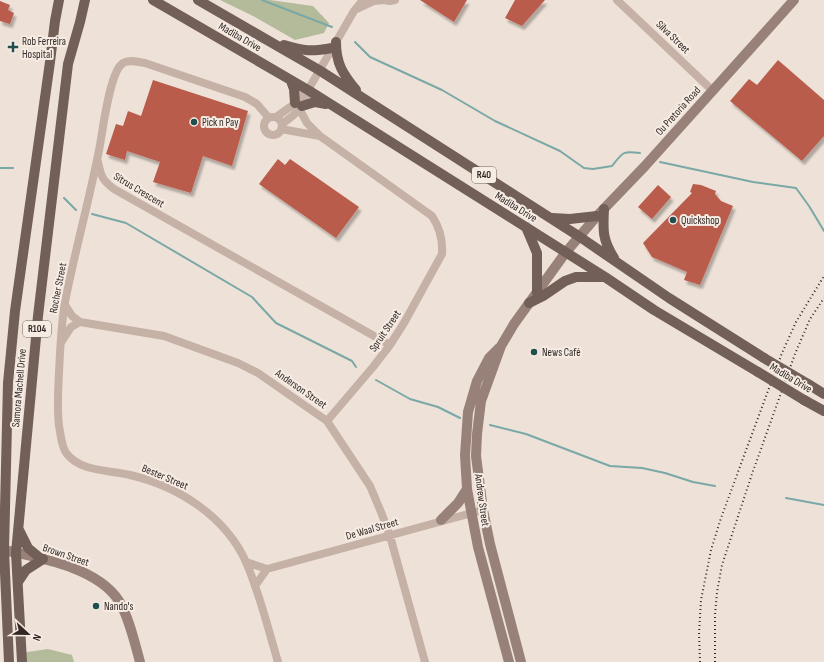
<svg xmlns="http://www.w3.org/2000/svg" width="824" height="662" viewBox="0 0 824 662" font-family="'Sofia Sans Condensed',sans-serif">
	<defs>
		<filter id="shadow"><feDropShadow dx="2.5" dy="4" stdDeviation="1" flood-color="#0004"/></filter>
	</defs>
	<rect width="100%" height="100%" fill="#eee2d8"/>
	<!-- green -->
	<path fill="#b3bb9a" d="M 220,0 L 270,0 L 313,6 L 329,23 L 324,33 L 295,40 L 253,16 Z
		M 48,649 L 72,655 L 74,662 L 22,662 L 21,653 Z"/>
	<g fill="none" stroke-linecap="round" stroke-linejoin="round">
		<!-- stream -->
		<path stroke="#7aa8a6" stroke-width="2" d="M 262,0 L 332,27
			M 355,42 L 370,57 L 442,90 L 495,121 L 560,151 L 584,168 L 593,169 L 612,166 C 623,152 622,151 640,153
			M 660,162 L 753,182 L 796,188 L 809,206 L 824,231
			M 0,168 L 13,168
			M 64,198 L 76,210
			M 92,214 L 126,223 L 252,297 L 276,323 L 352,361 L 356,367
			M 376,380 L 410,399 L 438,407 L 460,418
			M 490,425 L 526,434 L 610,466 L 642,468 L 665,473 L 693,482 L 715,486
			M 786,498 L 824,505"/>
	</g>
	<!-- building -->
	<path fill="#ba5c4b" filter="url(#shadow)" d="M 420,0 L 467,0 L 454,22 Z
		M 515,0 L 545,0 L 522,26 L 505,18 Z
		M 0,1 L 10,5 L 8,10 L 14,13 L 10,24 L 0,21 Z
		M 778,60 L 824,100 L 824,136 L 802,161 L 730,101 L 749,79 L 757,85 Z
		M 153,80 L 248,111 L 232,166 L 203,156 L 191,193 L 153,182 L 160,162 L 127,151 L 125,160 L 106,154 L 116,124 L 123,126 L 128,111 L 141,116 Z
		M 278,159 L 285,165 L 290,159 L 359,207 L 336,238 L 259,184 Z
		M 693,184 L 701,185 L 716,191 L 715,194 L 721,201 L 733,206 L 700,285 L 684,280 L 687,272 L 652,257 L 643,243 L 692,193 L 690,192 Z
		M 658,185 L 671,197 L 652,219 L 638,207 Z"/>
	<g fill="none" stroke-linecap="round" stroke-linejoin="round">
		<!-- street -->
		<path stroke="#c5b1a6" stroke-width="8" d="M 382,0 L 390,1 L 395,0
			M 617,0 L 713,91
			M 357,9 L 374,1 L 383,0
			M 300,110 L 307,123 L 319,135
			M 276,117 L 293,105 L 301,94 L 308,90
			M264 126a9 9 0 1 1 18 0a9 9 0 1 1-18 0Z
			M 269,118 L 257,104 L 245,97 L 145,63 C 138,62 129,59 123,63 C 110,71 103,128 100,145 C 90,198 75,250 65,302 C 61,326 60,350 59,373 C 58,391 57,408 59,426 C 61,435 61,447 67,454 C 81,472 110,470 130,475 C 178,486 225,516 246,562 C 260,594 268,629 278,662
			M 282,124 C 294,115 306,107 308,90 L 354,11 L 363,0
			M 281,129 L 320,136 L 432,216 C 440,228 443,239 442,254 L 404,323 L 390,345 L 373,367 L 327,421
			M 98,162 C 101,176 102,180 114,189 L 390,345
			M 65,305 L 72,316 L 80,322 L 164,336 L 238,363 L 258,373 L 327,421 L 370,486 L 381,512 L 390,536 L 425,662
			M 62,341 L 71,327 L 80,322
			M 246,562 L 267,569
			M 255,586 L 267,569 L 483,510"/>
		<!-- secondary -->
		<path stroke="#988178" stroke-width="10" d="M 499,348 L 489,358 L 477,381 L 468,412 L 465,455 L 467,489 L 478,547 L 509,662
			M 441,520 L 458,503 L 467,489
			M 4,550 C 40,558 97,567 119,601 C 129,617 135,644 140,662
			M 521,662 L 490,544 L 483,510 L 476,456 L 477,434 L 481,401 L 501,346 L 514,324 L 566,252 L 597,216 L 645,166 L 794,0"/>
		<!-- primary -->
		<path stroke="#725f58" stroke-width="10" d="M 153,0 L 308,90 L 605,277 L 654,310 L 758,372
			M 198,0 L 319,70 L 580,237 L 669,298 L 764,358
			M 336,42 C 336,64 343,74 356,90
			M 284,45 C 304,51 311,52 332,48
			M 291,81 L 294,89 L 295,103
			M 302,106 L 315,102 L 326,104
			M 604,209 C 603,230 602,239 614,258
			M 552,218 L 570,219 L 597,216
			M 526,227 L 537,253 L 537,293
			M 529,303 L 543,296 L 565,281 L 576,277 L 605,277
			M 808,384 L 824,394
			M 804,400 L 824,411
			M 19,530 L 28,548 L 40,558
			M 18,582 L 26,570 L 43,559
			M 9,662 L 4,550 L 8,383 L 15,311 L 50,62 L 55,21 L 59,0
			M 22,662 L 16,553 L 38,316 L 68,64 L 80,22 L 85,0"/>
		<!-- rail -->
		<path stroke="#322926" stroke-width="2" stroke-dasharray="1 3" stroke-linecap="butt" d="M 700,662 L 699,633 L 701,600 L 711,550 L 721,518 L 782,353 L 796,322 L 824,276
			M 715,662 L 715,615 L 717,592 L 722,565 L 752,474 L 795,354 L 810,319 L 824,298"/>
		<!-- primary-bridge -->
		<path stroke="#725f58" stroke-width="10" d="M 764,358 L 808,384
			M 758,372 L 804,400"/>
	</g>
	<!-- markers -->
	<g fill="#204f4e" stroke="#f6ece4" stroke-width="1.5">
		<path d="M11 41h4v4h4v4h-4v4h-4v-4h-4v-4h4z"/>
		<circle cx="194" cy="122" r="4"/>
		<circle cx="673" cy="220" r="4"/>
		<circle cx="534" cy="352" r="4"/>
		<circle cx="96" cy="606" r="4"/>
	</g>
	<g text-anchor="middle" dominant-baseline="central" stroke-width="4" stroke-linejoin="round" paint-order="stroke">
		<!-- shield labels -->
		<g fill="#f6ece4" stroke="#6d645f" stroke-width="1">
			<rect x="472" y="167" width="24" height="16" rx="3"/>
			<rect x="23" y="321" width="28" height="16" rx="3"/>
		</g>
		<g font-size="10" font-weight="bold" fill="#322926">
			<text x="484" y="175">R40</text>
			<text x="37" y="329">R104</text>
		</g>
		<!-- street labels -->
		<g font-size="11" fill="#322926" stroke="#f6ece4">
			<text transform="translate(240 37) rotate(30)">Madiba Drive</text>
			<text transform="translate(673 37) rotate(44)">Silva Street</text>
			<text transform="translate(678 111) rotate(-48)">Ou Pretoria Road</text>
			<text transform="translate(139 190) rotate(31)">Sitrus Crescent</text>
			<text transform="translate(516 207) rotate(32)">Madiba Drive</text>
			<text transform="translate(58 288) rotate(-79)">Rocher Street</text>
			<text transform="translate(385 331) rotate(-56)">Spruit Street</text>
			<text transform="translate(791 378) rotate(31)">Madiba Drive</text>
			<text transform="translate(19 388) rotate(-85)">Samora Machell Drive</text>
			<text transform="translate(301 389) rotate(35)">Anderson Street</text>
			<text transform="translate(165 477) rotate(23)">Bester Street</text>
			<text transform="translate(482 500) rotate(82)">Andrew Street</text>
			<text transform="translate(372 529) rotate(-16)">De Waal Street</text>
			<text transform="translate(66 555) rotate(19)">Brown Street</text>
		</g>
		<!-- poi labels -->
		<g font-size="11" fill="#322926" stroke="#f6ece4" text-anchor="start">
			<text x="22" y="41">Rob Ferreira<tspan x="22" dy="13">Hospital</tspan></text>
			<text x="202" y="122">Pick n Pay</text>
			<text x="681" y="220">Quickshop</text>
			<text x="542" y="352">News Café</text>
			<text x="104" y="606">Nando's</text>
		</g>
	</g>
	<!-- north arrow -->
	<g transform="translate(28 634) rotate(112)" stroke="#f6ece4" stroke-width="3" paint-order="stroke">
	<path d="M0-3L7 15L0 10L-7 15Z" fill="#322926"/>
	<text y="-6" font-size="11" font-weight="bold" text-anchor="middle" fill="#322926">N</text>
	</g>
</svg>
